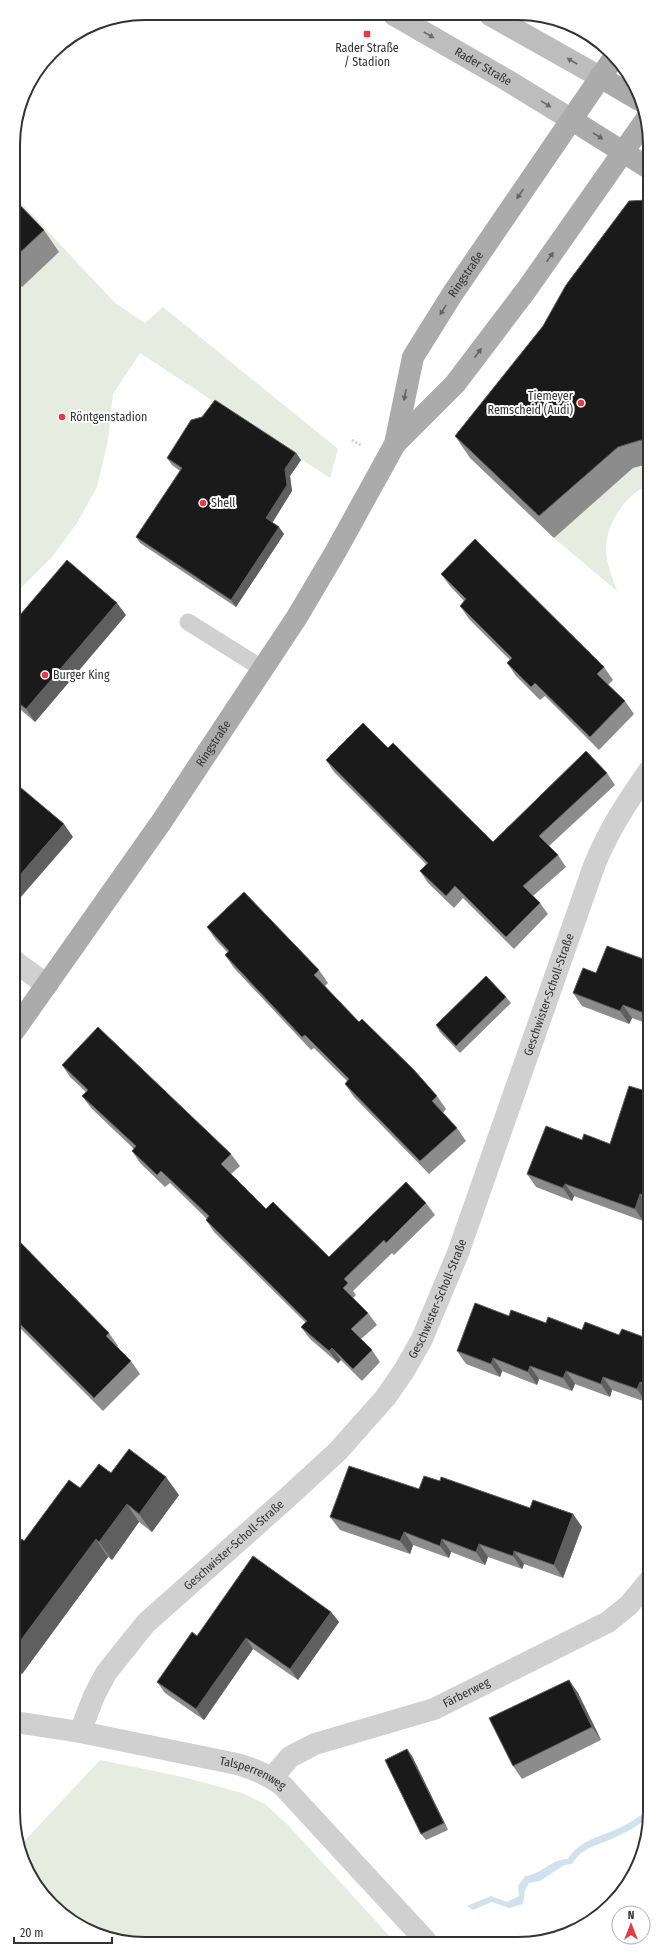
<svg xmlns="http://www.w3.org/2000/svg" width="663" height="1957" viewBox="0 0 663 1957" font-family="'Fira Sans Condensed',sans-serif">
	<rect width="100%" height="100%" fill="#fff"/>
	<!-- green -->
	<path fill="#e6ecdf" d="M 13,194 L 115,303 L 145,323 L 163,307 L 338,449 L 330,478 L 140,353 L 113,394 L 108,440 L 97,487 L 77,523 L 51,558 L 14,595 Z
		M 648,464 L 648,485 C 625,495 606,524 606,549 C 606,563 613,578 617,591 L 554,538 L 633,468 Z
		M 100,1760 L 183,1777 L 242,1793 L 265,1804 L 288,1825 L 394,1941 L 119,1942 L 86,1930 L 52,1906 L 31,1878 L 19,1847 Z"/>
	<!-- water -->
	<path fill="#cfe2ee" d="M 650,1810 L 650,1817 L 647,1819 C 638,1825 629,1831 620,1835 C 600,1846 585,1844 572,1864 L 564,1865 L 540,1881 L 529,1883 L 525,1890 L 523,1904 L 509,1908 L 492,1902 L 473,1910 L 467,1906 L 491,1896 L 507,1902 L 519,1896 L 518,1886 L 525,1876 C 540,1875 553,1858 568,1859 C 579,1841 599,1837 617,1829 C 629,1824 639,1816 650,1810 Z"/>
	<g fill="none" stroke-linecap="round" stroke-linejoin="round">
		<!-- path -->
		<path stroke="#cdcdcd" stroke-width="2.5" stroke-dasharray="2 2" stroke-linecap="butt" d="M 352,440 L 362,446"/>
		<!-- lane -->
		<path stroke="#d0d0d0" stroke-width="17" d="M 188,622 L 263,669"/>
		<!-- street -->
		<g stroke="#d0d0d0" stroke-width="22">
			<path d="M 14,961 L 47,985"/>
			<path id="s1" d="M 15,1722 L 80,1732 L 237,1764 C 254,1769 269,1775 283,1786 L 426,1941"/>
			<path id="s2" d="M 80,1732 L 94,1696 L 106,1673 L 146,1623 L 287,1498 L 338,1451 L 386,1397 L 405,1369 L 422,1339 L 458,1253 L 594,866 C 609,829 626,804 648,772"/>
			<path id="s3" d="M 272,1778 L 290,1757 L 315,1744 L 434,1709 L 608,1622 L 629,1605 L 649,1581"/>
		</g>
		<!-- secondary -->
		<g stroke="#bdbdbd" stroke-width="22">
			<path id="s4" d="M 394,15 L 505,79 L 572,120"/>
			<path d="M 490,15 L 600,77"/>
		</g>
		<!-- primary -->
		<g stroke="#ababab" stroke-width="22">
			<path d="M 600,77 L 641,101"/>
			<path d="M 572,120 L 647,167"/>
			<path id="s5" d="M 395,444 L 413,357 L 453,293 L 615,56"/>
			<path id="s6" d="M 14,1031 L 162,821 L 297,617 L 336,551 L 395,444 L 455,384 L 527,289 L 647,118"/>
		</g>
	</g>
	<!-- wall -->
	<path fill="#8c8c8c" d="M 13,198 L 44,230 L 59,252 L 22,287 L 13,278 Z
		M 648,200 L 648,464 L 633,468 L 554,538 L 470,458 L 455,436 Z
		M 296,453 L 301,460 L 290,476 L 292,491 L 272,522 L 284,534 L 236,607 L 140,543 L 136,537 L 180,471 L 172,465 L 167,458 Z
		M 441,574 L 604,667 L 613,680 L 608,685 L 625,701 L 634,714 L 599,750 L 545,696 L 540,700 L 516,676 L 507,663 L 510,660 L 469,619 L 460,606 L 464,601 L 450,586 Z
		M 126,615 L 35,722 L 14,704 L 14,622 Z
		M 388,748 L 493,842 L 607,773 L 615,785 L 549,846 L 558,855 L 566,867 L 533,896 L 540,903 L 548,914 L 514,949 L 463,898 L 454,908 L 428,883 L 420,871 L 426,864 L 334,772 L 326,760 Z
		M 648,823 L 648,845 L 643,837 Z
		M 207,927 L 319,970 L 328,983 L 325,986 L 359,1022 L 437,1096 L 446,1109 L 443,1113 L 457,1128 L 466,1141 L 429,1174 L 354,1097 L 345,1084 L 347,1081 L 314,1048 L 311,1050 L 234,968 L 225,955 L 228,953 L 216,940 Z
		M 649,961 L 649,1024 L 632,1018 L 629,1024 L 582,1006 L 573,993 L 596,973 Z
		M 506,997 L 511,1003 L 460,1053 L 440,1032 L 436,1025 Z
		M 62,1065 L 231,1154 L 240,1166 L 231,1174 L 266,1209 L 329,1257 L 426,1203 L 435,1215 L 394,1255 L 392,1253 L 353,1291 L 356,1295 L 353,1298 L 368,1313 L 377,1325 L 361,1339 L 372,1350 L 380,1362 L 362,1381 L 341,1360 L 338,1363 L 310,1339 L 301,1327 L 306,1323 L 214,1232 L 206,1220 L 207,1219 L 170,1183 L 165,1187 L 140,1163 L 132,1151 L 134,1149 L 91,1108 L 82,1096 L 86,1092 L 70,1077 Z
		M 649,1092 L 649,1207 L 643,1221 L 574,1196 L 572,1201 L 536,1187 L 527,1174 L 582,1140 L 610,1144 Z
		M 15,1237 L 109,1333 L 118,1346 L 117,1347 L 131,1361 L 140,1374 L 103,1411 L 15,1323 Z
		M 509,1316 L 582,1330 L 649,1339 L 649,1395 L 646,1402 L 612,1390 L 610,1397 L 575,1384 L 572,1391 L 539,1379 L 537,1385 L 502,1371 L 500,1377 L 466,1364 L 457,1351 Z
		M 111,1473 L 179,1495 L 152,1532 L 139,1522 L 112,1560 L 108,1557 L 22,1674 L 15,1669 L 15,1548 L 24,1541 L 80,1488 Z
		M 440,1481 L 530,1508 L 573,1514 L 582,1527 L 563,1578 L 524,1564 L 522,1569 L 488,1557 L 485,1565 L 451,1552 L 449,1558 L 413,1545 L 410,1554 L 340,1530 L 330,1517 L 419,1489 Z
		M 331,1612 L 339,1622 L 298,1680 L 253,1649 L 204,1720 L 165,1693 L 157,1682 L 197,1636 Z
		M 569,1680 L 578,1693 L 601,1740 L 522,1779 L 513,1766 Z
		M 407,1749 L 412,1756 L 448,1830 L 426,1840 L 421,1834 Z"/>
	<!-- shaded-wall -->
	<path fill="#5f5f5f" d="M 296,453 L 301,460 L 290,476 L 292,491 L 271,525 L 266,518 L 285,469 Z
		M 279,527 L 284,534 L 236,607 L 231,600 Z
		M 117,603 L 126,615 L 35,722 L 26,709 Z
		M 64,824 L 73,837 L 14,905 L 14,882 Z
		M 623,1005 L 632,1018 L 629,1024 L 620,1011 Z
		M 565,1184 L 574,1196 L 572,1201 L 563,1188 Z
		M 640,1194 L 649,1206 L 643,1221 L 635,1209 Z
		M 332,1348 L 341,1360 L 338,1363 L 329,1351 Z
		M 493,1358 L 502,1371 L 500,1377 L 491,1364 Z
		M 530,1366 L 539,1379 L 537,1385 L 528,1372 Z
		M 566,1371 L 575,1384 L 572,1391 L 563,1378 Z
		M 603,1377 L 612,1390 L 610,1397 L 601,1384 Z
		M 640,1382 L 649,1395 L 646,1402 L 637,1389 Z
		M 166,1477 L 179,1495 L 152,1532 L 139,1514 Z
		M 127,1504 L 139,1522 L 112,1560 L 99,1542 Z
		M 573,1514 L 582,1527 L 563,1578 L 554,1565 Z
		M 404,1532 L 413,1545 L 410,1554 L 400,1541 Z
		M 96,1539 L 108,1557 L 22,1674 L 15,1664 L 15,1648 Z
		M 442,1539 L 451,1552 L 449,1558 L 440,1546 Z
		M 479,1544 L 488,1557 L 485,1565 L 476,1552 Z
		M 514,1551 L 524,1564 L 522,1569 L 513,1556 Z
		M 331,1612 L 339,1622 L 298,1680 L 290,1669 Z
		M 246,1638 L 253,1649 L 204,1720 L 196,1709 Z
		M 569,1680 L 578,1693 L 601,1740 L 592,1727 Z
		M 407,1749 L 412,1756 L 448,1830 L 444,1823 Z"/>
	<!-- building -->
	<path fill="#1a1a1a" stroke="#5f5f5f" d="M 13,198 L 44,230 L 13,259 Z
		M 648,200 L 648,444 L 641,440 L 618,447 L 539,516 L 455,436 L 543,326 L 566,285 L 629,201 Z
		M 215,400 L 296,453 L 285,469 L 287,485 L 266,518 L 279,527 L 231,600 L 136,537 L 182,468 L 167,458 L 191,420 L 202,417 Z
		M 475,539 L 604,667 L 597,674 L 625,701 L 590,737 L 535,683 L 531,687 L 507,663 L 512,658 L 460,606 L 466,599 L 441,574 Z
		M 67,560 L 117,603 L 26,709 L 14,699 L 14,622 Z
		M 363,723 L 388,748 L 393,743 L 493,842 L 586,751 L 607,773 L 539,836 L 558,855 L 523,886 L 540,903 L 506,937 L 455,886 L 446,896 L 420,871 L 428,863 L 326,760 Z
		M 14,782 L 64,824 L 14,882 Z
		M 648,823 L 648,839 L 643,837 Z
		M 244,892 L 319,970 L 314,975 L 359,1022 L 362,1019 L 414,1070 L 437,1096 L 432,1101 L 457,1128 L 420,1161 L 345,1084 L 349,1079 L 305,1035 L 302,1037 L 225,955 L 229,951 L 207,927 Z
		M 607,946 L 649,961 L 649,1015 L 623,1005 L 620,1011 L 573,993 L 583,968 L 596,973 Z
		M 486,976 L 506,997 L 456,1046 L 436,1025 Z
		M 98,1027 L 231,1154 L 221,1164 L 266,1209 L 273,1202 L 329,1257 L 406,1182 L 426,1203 L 386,1243 L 384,1240 L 344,1279 L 348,1283 L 343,1288 L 368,1313 L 351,1329 L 372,1350 L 353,1369 L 332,1348 L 329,1351 L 301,1327 L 307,1321 L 206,1220 L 209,1216 L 161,1171 L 157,1175 L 132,1151 L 136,1146 L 82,1096 L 88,1090 L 62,1065 Z
		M 629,1086 L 649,1092 L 649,1197 L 640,1194 L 635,1209 L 565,1184 L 563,1188 L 527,1174 L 546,1126 L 582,1140 L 584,1134 L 610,1144 Z
		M 15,1237 L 109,1333 L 106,1336 L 131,1361 L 94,1398 L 15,1319 Z
		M 475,1303 L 509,1316 L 511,1310 L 546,1323 L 548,1317 L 582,1330 L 585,1322 L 619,1335 L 622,1329 L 649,1339 L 649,1386 L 640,1382 L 637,1389 L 603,1377 L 601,1384 L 566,1371 L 563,1378 L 530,1366 L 528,1372 L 493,1358 L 491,1364 L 457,1351 Z
		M 129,1449 L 166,1477 L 139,1514 L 127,1504 L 99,1542 L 96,1539 L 15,1648 L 15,1548 L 22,1539 L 24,1541 L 69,1480 L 80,1488 L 99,1464 L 111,1473 Z
		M 349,1466 L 419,1489 L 424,1476 L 440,1481 L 441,1477 L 530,1508 L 533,1500 L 573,1514 L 554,1565 L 514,1551 L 513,1556 L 479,1544 L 476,1552 L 442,1539 L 440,1546 L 404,1532 L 400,1541 L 330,1517 Z
		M 253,1556 L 331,1612 L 290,1669 L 246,1638 L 196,1709 L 157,1682 L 192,1632 L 197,1636 Z
		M 569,1680 L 592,1727 L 513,1766 L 489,1718 Z
		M 407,1749 L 444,1823 L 421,1834 L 385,1760 Z"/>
	<!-- one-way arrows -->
	<defs><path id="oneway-solid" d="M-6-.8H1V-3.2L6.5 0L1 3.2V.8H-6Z"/></defs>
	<g fill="#6a6a6a">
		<use href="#oneway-solid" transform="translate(429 35) rotate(30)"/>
		<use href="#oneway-solid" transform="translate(572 61) rotate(-150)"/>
		<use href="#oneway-solid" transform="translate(546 104) rotate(32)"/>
	</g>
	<g fill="#636363">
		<use href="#oneway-solid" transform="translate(598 136) rotate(32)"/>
		<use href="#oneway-solid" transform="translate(520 194) rotate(124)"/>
		<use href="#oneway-solid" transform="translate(550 257) rotate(-55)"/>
		<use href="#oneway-solid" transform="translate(443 310) rotate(122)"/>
		<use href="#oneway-solid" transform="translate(478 353) rotate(-53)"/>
		<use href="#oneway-solid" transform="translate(405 395) rotate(102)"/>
	</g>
	<!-- markers -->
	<g fill="#e63946" stroke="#fff" stroke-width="1.5">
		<rect x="363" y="30" width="8" height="8" rx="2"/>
		<circle cx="581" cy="403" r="4"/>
		<circle cx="62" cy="417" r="4"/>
		<circle cx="203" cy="503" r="4"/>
		<circle cx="45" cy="675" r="4"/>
	</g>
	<g text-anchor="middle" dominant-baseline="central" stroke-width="4" stroke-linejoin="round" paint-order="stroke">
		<!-- poi labels -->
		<g font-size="12" fill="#333" stroke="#fff" text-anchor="start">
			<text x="367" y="48" text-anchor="middle">Rader Straße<tspan x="367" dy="14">/ Stadion</tspan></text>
			<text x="573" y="396" text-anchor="end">Tiemeyer<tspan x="573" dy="14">Remscheid (Audi)</tspan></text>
			<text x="70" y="417">Röntgenstadion</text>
			<text x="211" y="503">Shell</text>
			<text x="53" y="675">Burger King</text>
		</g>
		<!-- street labels -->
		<g font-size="12" fill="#333" stroke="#fff">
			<text stroke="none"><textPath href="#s4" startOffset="103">Rader Straße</textPath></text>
			<text stroke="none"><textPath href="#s5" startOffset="187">Ringstraße</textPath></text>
			<text stroke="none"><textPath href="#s6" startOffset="350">Ringstraße</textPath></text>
			<text stroke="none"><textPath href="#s2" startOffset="894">Geschwister-Scholl-Straße</textPath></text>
			<text stroke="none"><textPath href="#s2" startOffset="570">Geschwister-Scholl-Straße</textPath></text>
			<text stroke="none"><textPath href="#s2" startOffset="246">Geschwister-Scholl-Straße</textPath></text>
			<text stroke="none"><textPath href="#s3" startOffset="216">Färberweg</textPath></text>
			<text stroke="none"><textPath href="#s1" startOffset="244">Talsperrenweg</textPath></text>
		</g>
	</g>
	<!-- crop -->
	<path d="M0 0H663V1957H0ZM145 20H518A125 125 0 0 1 643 145V1812A125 125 0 0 1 518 1937H145A125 125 0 0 1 20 1812V145A125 125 0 0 1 145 20Z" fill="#fff" fill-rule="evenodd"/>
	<path fill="none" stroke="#333" stroke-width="2" d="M145 20H518A125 125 0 0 1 643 145V1812A125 125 0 0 1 518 1937H145A125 125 0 0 1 20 1812V145A125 125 0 0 1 145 20Z"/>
	<!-- north arrow -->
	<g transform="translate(631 1925)"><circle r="19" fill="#ffffff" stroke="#adadad"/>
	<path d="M0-3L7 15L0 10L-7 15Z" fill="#e63946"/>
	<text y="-6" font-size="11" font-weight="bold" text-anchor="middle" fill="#333333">N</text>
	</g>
	<!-- scale -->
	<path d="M14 1937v6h98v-6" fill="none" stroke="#333333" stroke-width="2"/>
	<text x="20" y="1937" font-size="12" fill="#333333" stroke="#ffffff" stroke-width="3" paint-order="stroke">20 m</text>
</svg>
